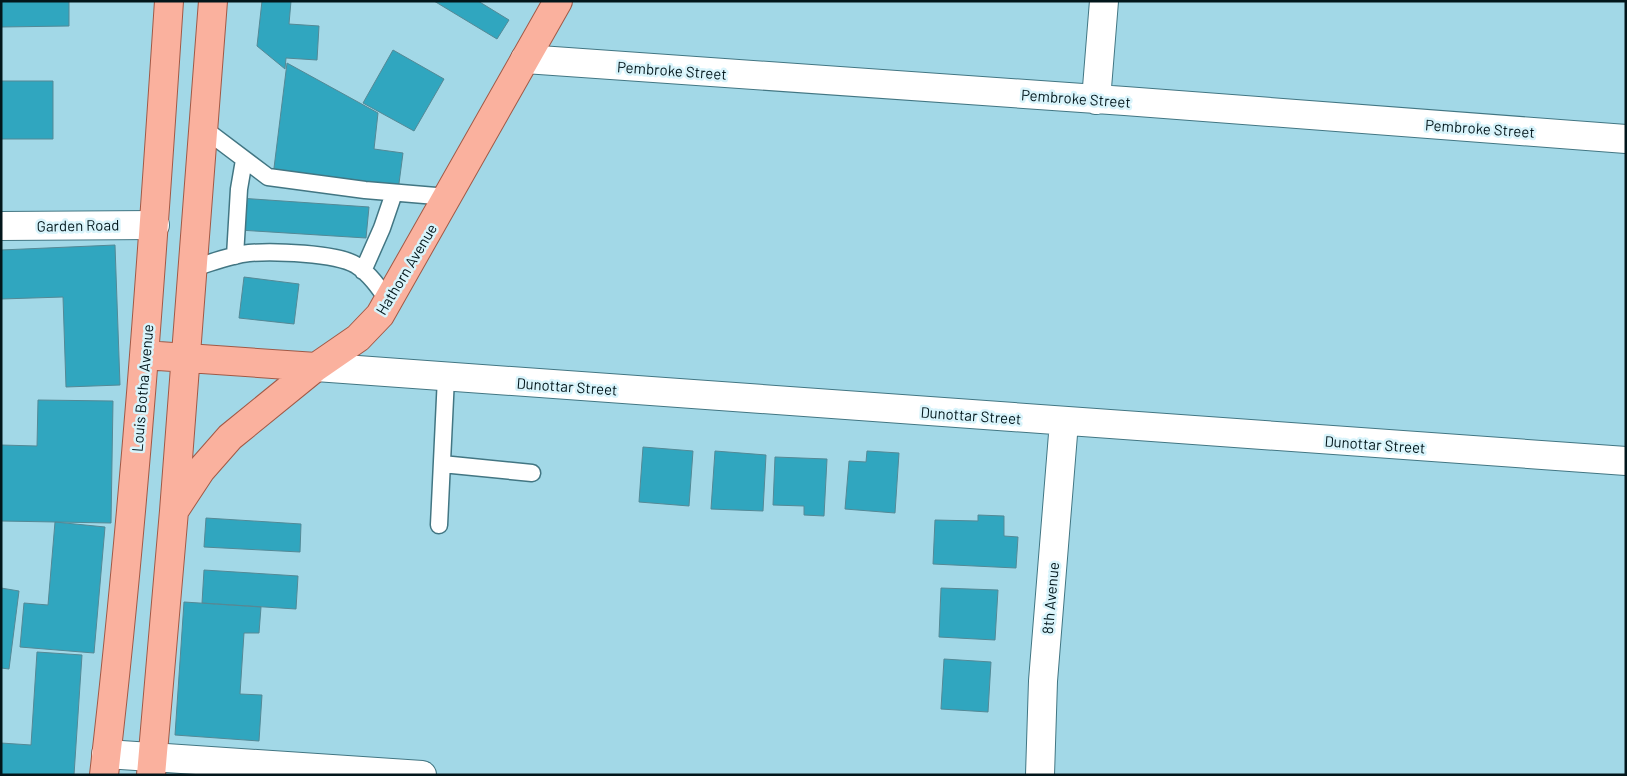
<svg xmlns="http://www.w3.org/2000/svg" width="1627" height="776" viewBox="0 0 1627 776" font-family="Barlow,sans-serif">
	<rect width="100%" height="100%" fill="#a2d8e7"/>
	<!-- building -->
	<path fill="#30a6bf" stroke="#548996" d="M 1,1 L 69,1 L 69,26 L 1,27 Z
		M 262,1 L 291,1 L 289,24 L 319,26 L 317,60 L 286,58 L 285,69 L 257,46 Z
		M 434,1 L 478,1 L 509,20 L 497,39 Z
		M 393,50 L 444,79 L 414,131 L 363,103 Z
		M 287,63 L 378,113 L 374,149 L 403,153 L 398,191 L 273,176 Z
		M 1,81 L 53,81 L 53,139 L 1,139 Z
		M 239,198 L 369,207 L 366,238 L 239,230 Z
		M 115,245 L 120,385 L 66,387 L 63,297 L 1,299 L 1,250 Z
		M 244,277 L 299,284 L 294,324 L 239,318 Z
		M 38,400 L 113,401 L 111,523 L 1,521 L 1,445 L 37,446 Z
		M 643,447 L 693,451 L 689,506 L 639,502 Z
		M 715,451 L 766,455 L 763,511 L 711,509 Z
		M 867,451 L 899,453 L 895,513 L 845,509 L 849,461 L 866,462 Z
		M 775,457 L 827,459 L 824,516 L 804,515 L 804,506 L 773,505 Z
		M 978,515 L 1004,516 L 1004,536 L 1018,537 L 1016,568 L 933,564 L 935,520 L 978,521 Z
		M 206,518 L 301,524 L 300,552 L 204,547 Z
		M 55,522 L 105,527 L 94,653 L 20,647 L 24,603 L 48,605 Z
		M 204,570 L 298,576 L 296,609 L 202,603 Z
		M 1,588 L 19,591 L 9,669 L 1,668 Z
		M 941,588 L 998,590 L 995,640 L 939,637 Z
		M 184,602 L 261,607 L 259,633 L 244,633 L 240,694 L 262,695 L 259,741 L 175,735 Z
		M 37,652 L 82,655 L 74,775 L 1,775 L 1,743 L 31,745 Z
		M 944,659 L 991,662 L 988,712 L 941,709 Z"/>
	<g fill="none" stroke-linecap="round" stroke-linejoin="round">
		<defs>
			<path id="lane" d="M 203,128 L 268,177 L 365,190 L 448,197
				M 235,256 L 239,189 L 244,160
				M 193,268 C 211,263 230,255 249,253 C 273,251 336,253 356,265 C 370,274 380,289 389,302
				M 363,271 L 382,228 L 394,193
				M 442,464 L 532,473
				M 439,525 L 446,377"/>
			<path id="street" d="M 525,59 L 1125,101 L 1626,139
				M 1096,100 L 1104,1
				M 1,226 L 155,225
				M 316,367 L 1626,461
				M 106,754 L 422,775
				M 1040,775 L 1043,681 L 1064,422"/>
			<path id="primary" d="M 144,355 L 316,367
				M 176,508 L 201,470 L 230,437 L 316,367 L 358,338 L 380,315 L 558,1
				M 104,775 C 134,518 152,260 169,1
				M 151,775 L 174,511 L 213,1"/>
		</defs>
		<!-- lane casing -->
		<use href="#lane" stroke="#427683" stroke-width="19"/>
		<!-- street casing -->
		<use href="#street" stroke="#427683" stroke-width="30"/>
		<!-- primary casing -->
		<use href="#primary" stroke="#a15946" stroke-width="30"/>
		<!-- lane -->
		<use href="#lane" stroke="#fff" stroke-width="16"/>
		<!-- street -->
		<use href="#street" stroke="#fff" stroke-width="28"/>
		<!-- primary -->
		<use href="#primary" stroke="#fab19e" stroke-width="28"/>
	</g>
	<g text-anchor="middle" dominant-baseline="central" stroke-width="5" stroke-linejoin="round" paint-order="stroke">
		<!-- street labels -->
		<g font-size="15" fill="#02161b" stroke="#d9f4fb">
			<text transform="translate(672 70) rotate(4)">Pembroke Street</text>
			<text transform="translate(1076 98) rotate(4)">Pembroke Street</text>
			<text transform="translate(1480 128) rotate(4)">Pembroke Street</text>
			<text transform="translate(78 225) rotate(-1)">Garden Road</text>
			<text transform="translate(406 269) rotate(-59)">Hathorn Avenue</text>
			<text transform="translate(567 386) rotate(4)">Dunottar Street</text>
			<text transform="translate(142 388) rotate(-85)">Louis Botha Avenue</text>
			<text transform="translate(971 415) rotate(4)">Dunottar Street</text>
			<text transform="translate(1375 444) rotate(4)">Dunottar Street</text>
			<text transform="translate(1050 598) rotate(-85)">8th Avenue</text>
		</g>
	</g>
	<!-- border -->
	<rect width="1627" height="776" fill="none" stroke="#02161b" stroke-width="5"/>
</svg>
